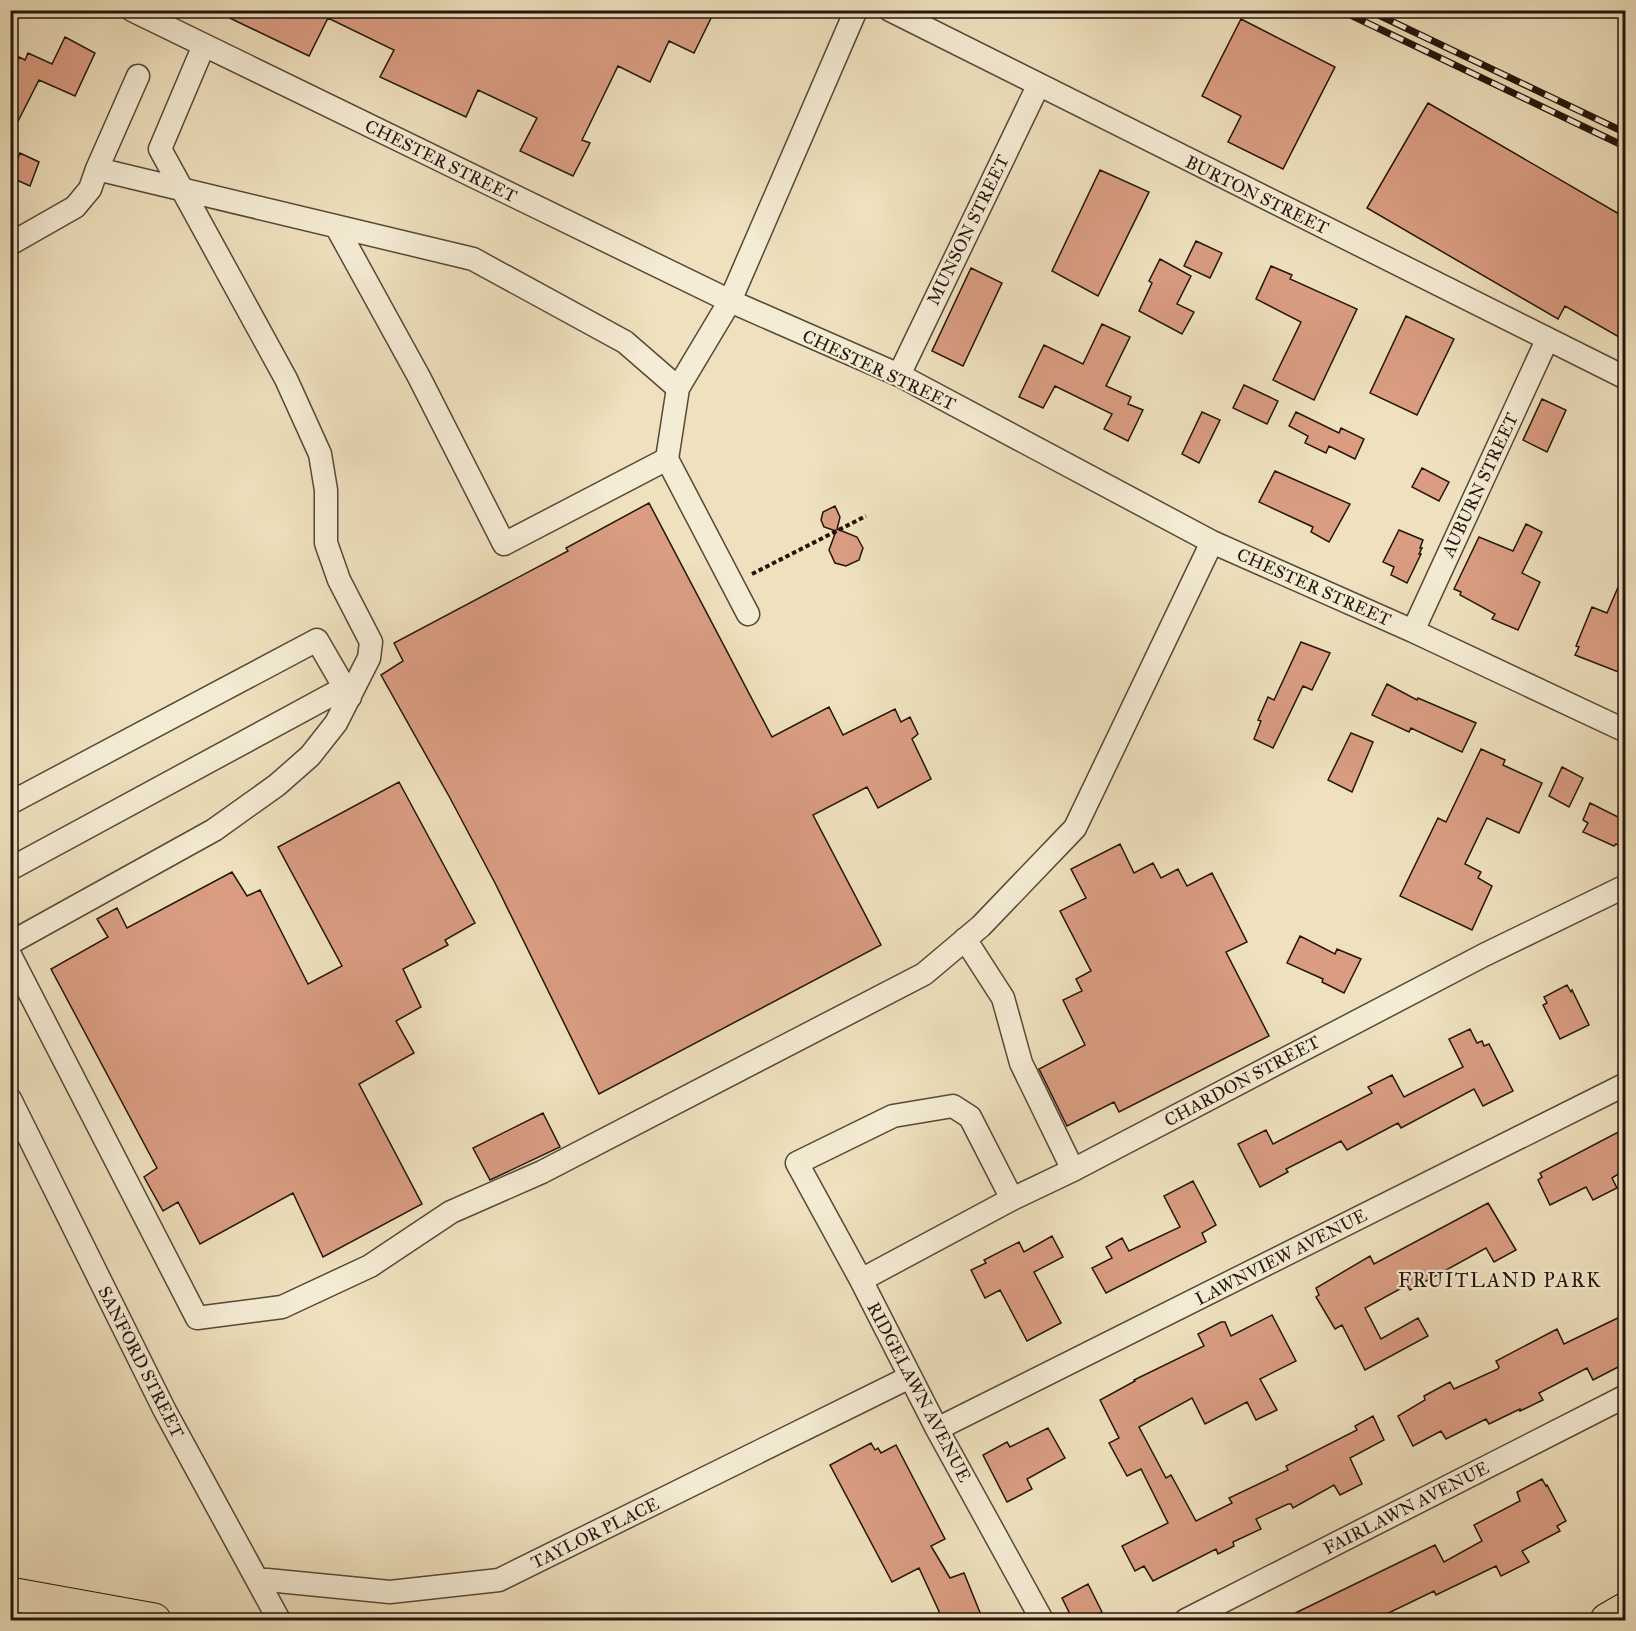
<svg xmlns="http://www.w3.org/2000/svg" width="1636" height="1631" viewBox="0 0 1636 1631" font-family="'IM FELL Great Primer',serif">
	<rect width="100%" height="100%" fill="#efe1be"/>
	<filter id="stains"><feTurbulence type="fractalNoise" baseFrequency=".00333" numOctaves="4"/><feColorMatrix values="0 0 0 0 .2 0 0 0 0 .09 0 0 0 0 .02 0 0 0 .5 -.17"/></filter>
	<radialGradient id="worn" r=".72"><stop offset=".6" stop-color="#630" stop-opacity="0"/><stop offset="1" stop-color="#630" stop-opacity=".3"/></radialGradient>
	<!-- building -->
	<path fill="#da9d82" stroke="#24150b" stroke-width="1.5" d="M 213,10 L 715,10 L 694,53 L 669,41 L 650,82 L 618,66 L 582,140 L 590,143 L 573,176 L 520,151 L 537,118 L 478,90 L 466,117 L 380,77 L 394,50 L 328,18 L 309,56 Z
		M 1241,19 L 1335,67 L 1283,169 L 1228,142 L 1241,116 L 1202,96 Z
		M 65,37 L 95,53 L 75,96 L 39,80 L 10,137 L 10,74 L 19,57 L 25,60 L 28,53 L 52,64 Z
		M 1428,103 L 1626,218 L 1626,341 L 1565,306 L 1558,319 L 1367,208 Z
		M 20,153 L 39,162 L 30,186 L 10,177 Z
		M 1100,170 L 1149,192 L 1098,296 L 1052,271 Z
		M 1196,241 L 1222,253 L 1210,278 L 1184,266 Z
		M 1160,259 L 1191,276 L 1177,304 L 1194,312 L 1182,334 L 1139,311 L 1152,283 L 1149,281 Z
		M 1271,266 L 1292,275 L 1290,279 L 1357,309 L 1314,400 L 1273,380 L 1301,322 L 1256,299 Z
		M 971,268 L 1002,283 L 963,366 L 932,351 Z
		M 1406,316 L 1454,339 L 1417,415 L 1370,393 Z
		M 1102,324 L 1130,337 L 1106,386 L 1131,397 L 1128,404 L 1143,410 L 1128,441 L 1104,429 L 1112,414 L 1055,386 L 1043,408 L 1019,397 L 1044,345 L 1083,364 Z
		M 1244,385 L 1278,401 L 1267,424 L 1233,408 Z
		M 1542,399 L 1566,410 L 1547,452 L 1523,440 Z
		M 1202,412 L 1220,420 L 1199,463 L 1182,454 Z
		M 1296,412 L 1339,433 L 1341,428 L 1364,439 L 1355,459 L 1329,446 L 1326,453 L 1305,443 L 1308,436 L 1289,426 Z
		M 1422,468 L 1449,482 L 1439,501 L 1412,487 Z
		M 1275,471 L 1350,504 L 1329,542 L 1311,532 L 1313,527 L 1259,502 Z
		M 649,503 L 772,737 L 829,707 L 843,735 L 895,709 L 901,722 L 910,717 L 918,734 L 912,739 L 931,779 L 878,808 L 867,787 L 813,815 L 881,945 L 599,1094 L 495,883 L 450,798 L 381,675 L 403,661 L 394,643 L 568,551 L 566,548 Z
		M 835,506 L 840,517 L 837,529 L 857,537 L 863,548 L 859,560 L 846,566 L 835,563 L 829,550 L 836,531 L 824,527 L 821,520 L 823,512 Z
		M 1526,524 L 1542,532 L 1522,573 L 1540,582 L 1518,630 L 1492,619 L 1495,614 L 1460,595 L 1461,592 L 1454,589 L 1479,537 L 1513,551 Z
		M 1399,530 L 1423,540 L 1420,548 L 1422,548 L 1419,554 L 1421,554 L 1407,583 L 1391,575 L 1394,567 L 1383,562 Z
		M 1625,571 L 1626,571 L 1626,675 L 1575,655 L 1579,647 L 1576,646 L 1592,607 L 1607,613 Z
		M 1301,642 L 1330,653 L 1312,690 L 1303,686 L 1273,748 L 1254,739 L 1261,721 L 1258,720 L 1268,697 L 1274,700 Z
		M 1387,684 L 1417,700 L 1418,698 L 1476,723 L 1462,752 L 1411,728 L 1409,732 L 1372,715 Z
		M 1351,733 L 1373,742 L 1352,792 L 1328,780 Z
		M 1481,749 L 1505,760 L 1503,765 L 1542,783 L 1519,833 L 1487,818 L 1465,864 L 1481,872 L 1478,878 L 1492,886 L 1472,930 L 1400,896 L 1438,818 L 1446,822 Z
		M 1562,767 L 1583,778 L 1569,807 L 1549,796 Z
		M 399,782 L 475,923 L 445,940 L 448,945 L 403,969 L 421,1007 L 396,1021 L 414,1053 L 359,1084 L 422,1204 L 323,1257 L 293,1193 L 200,1244 L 178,1202 L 163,1211 L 144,1177 L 157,1168 L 51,969 L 108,937 L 97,919 L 117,908 L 127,928 L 232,872 L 247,896 L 260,890 L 308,984 L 342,966 L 278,847 Z
		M 1590,803 L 1626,821 L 1626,849 L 1616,844 L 1614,846 L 1583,832 L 1588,823 L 1583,820 Z
		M 1120,844 L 1134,873 L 1153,863 L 1161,878 L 1178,869 L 1187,886 L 1212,873 L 1247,942 L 1226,952 L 1269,1036 L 1119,1112 L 1114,1102 L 1067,1126 L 1039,1069 L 1085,1045 L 1063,1000 L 1082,991 L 1076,979 L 1091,971 L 1060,911 L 1086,898 L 1071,869 Z
		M 1300,936 L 1335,954 L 1337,949 L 1361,959 L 1344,993 L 1322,982 L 1323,979 L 1287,963 Z
		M 1567,985 L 1571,992 L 1572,990 L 1589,1025 L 1560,1039 L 1543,1005 L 1547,1003 L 1544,997 Z
		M 1470,1029 L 1477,1043 L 1482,1041 L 1484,1046 L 1489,1044 L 1513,1091 L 1483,1106 L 1474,1089 L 1401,1128 L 1398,1123 L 1347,1150 L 1341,1141 L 1286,1169 L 1288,1172 L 1260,1187 L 1238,1144 L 1266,1130 L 1273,1144 L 1372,1093 L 1368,1087 L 1392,1075 L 1404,1097 L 1463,1067 L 1449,1039 Z
		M 543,1113 L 560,1147 L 490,1180 L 473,1148 Z
		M 1626,1128 L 1626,1169 L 1612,1178 L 1617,1188 L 1593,1200 L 1586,1187 L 1550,1205 L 1538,1180 L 1542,1177 L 1540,1173 Z
		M 1193,1181 L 1216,1225 L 1202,1233 L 1206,1242 L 1106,1293 L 1092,1268 L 1112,1258 L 1106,1247 L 1122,1238 L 1129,1251 L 1180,1227 L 1164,1196 Z
		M 1488,1203 L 1516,1250 L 1494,1262 L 1486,1248 L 1410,1290 L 1407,1285 L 1365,1308 L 1381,1339 L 1418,1318 L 1428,1336 L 1365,1370 L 1342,1325 L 1335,1329 L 1316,1297 L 1319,1295 L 1316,1288 L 1370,1256 L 1374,1264 Z
		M 1052,1236 L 1063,1257 L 1034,1272 L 1061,1323 L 1027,1341 L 1000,1290 L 985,1298 L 971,1270 L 986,1263 L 984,1260 L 1019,1242 L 1024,1252 Z
		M 1626,1314 L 1626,1363 L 1593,1380 L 1587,1368 L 1539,1393 L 1543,1400 L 1520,1411 L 1520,1409 L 1489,1424 L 1486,1419 L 1446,1439 L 1441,1431 L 1413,1446 L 1398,1416 L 1425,1400 L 1424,1396 L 1450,1382 L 1454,1389 L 1498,1369 L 1499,1367 L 1496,1361 L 1557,1329 L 1564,1344 Z
		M 1272,1315 L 1296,1361 L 1260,1379 L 1277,1410 L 1256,1420 L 1247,1402 L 1205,1424 L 1192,1398 L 1139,1427 L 1166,1478 L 1171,1475 L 1196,1521 L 1232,1503 L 1229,1498 L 1288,1470 L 1286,1466 L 1357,1430 L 1355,1426 L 1373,1416 L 1384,1440 L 1350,1458 L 1362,1484 L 1340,1495 L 1334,1485 L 1293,1508 L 1291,1504 L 1288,1504 L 1256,1519 L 1261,1529 L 1233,1542 L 1234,1546 L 1218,1554 L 1216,1549 L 1153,1581 L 1144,1566 L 1135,1571 L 1122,1546 L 1168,1523 L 1141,1469 L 1127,1476 L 1109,1443 L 1119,1438 L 1100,1400 L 1135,1381 L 1134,1380 L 1204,1346 L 1198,1334 L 1221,1322 L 1225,1322 L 1231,1336 Z
		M 1048,1428 L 1065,1458 L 1027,1479 L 1032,1489 L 1007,1502 L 983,1455 L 1007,1442 L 1010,1447 Z
		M 871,1443 L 875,1450 L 878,1448 L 881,1453 L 896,1445 L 945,1539 L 931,1546 L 950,1578 L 964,1573 L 983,1620 L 943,1620 L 919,1568 L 892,1582 L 830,1465 Z
		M 1542,1479 L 1546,1486 L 1547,1485 L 1566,1521 L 1557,1526 L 1560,1531 L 1522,1551 L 1529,1562 L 1501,1576 L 1496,1566 L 1436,1595 L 1434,1591 L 1374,1620 L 1281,1620 L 1435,1545 L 1444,1562 L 1482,1541 L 1474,1525 L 1520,1501 L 1517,1492 Z
		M 1088,1584 L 1102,1612 L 1097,1614 L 1101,1620 L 1073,1620 L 1062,1598 Z"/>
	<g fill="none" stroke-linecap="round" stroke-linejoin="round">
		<defs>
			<path id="minor" d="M 132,10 L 730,301 L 899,375 L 1212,542 L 1413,631 L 1626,731
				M 890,10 L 1626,378
				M 138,76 L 97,169 L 473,259 L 625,342 L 678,388
				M 336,226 L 419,377 L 504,544 L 667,459 L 678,388 L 730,301 L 856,10
				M 10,244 L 75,207 L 90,189 L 97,169
				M 899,375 L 1038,86
				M 667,459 L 748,614
				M 1413,631 L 1547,340
				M 10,803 L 317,640 L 350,697
				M 10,869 L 344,688
				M 965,939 L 1003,998 L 1021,1063 L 1073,1170
				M 10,943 L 214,830 L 277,785 L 310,756 L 336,723 L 369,658 L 371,642 L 339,580 L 326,543 L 326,490 L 320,454 L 286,379 L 160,149 L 204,45
				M 10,955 L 197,1318 L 282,1307 L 370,1266 L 451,1212 L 542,1172 L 924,974 L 981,926 L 1075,828 L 1212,542
				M 10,1099 L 165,1411 L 279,1620
				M 1012,1199 L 970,1117 L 953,1106 L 893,1116 L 797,1163 L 861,1280 L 937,1429 L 1042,1620
				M 861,1280 L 1012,1199 L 1073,1170 L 1484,955 L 1626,886
				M 937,1429 L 1626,1084
				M 257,1579 L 390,1592 L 499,1580 L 910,1377
				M 1186,1620 L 1626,1396"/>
			<path id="highway" d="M 10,1594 L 154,1620
				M 1607,1620 L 1626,1609"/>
		</defs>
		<!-- minor casing -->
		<use href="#minor" stroke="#574838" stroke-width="25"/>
		<!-- highway casing -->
		<use href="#highway" stroke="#24150b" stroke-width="35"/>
		<!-- path -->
		<path stroke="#24150b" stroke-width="4" stroke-dasharray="4.5 3" stroke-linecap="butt" d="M 752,574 L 866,516"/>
		<!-- minor -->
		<use href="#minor" stroke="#f5ecd5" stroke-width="22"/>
		<!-- highway -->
		<use href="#highway" stroke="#efe1be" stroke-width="33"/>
		<defs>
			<path id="rail" d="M 1340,10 L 1626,147
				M 1368,10 L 1626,133"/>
		</defs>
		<!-- rail casing -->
		<use href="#rail" stroke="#24150b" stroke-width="7"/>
		<!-- rail -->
		<use href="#rail" stroke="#f5ecd5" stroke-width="4.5" stroke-dasharray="14" stroke-linecap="butt"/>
	</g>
	<g text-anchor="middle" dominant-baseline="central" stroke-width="4.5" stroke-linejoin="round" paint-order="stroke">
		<!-- street labels -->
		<g font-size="18" fill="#24150b" stroke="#f5ecd5">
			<text transform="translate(441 161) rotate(26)">CHESTER STREET</text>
			<text transform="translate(1257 195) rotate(26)">BURTON STREET</text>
			<text transform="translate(968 230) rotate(-64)">MUNSON STREET</text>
			<text transform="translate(879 370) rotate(25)">CHESTER STREET</text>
			<text transform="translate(1480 485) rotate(-65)">AUBURN STREET</text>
			<text transform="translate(1314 587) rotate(24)">CHESTER STREET</text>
			<text transform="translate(1242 1081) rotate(-28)">CHARDON STREET</text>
			<text transform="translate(1281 1257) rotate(-27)">LAWNVIEW AVENUE</text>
			<text transform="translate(141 1362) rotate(63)">SANFORD STREET</text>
			<text transform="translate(919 1392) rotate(62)">RIDGELAWN AVENUE</text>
			<text transform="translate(1406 1508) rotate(-27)">FAIRLAWN AVENUE</text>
			<text transform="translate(595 1533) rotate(-26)">TAYLOR PLACE</text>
		</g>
		<!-- neighbourhood labels -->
		<g font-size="20" letter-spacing="1.5" fill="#24150b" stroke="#f5ecd5">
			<text x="1500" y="1280">FRUITLAND PARK</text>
		</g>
	</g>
	<!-- margin -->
	<rect width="1636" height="1631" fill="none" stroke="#efe1be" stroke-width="36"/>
	<rect x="12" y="12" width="1612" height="1607" fill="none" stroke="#24150b" stroke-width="3"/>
	<rect x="18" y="18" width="1600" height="1595" fill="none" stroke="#24150b" stroke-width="1.5"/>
	<rect width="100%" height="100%" filter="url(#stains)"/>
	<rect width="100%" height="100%" fill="url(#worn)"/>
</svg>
